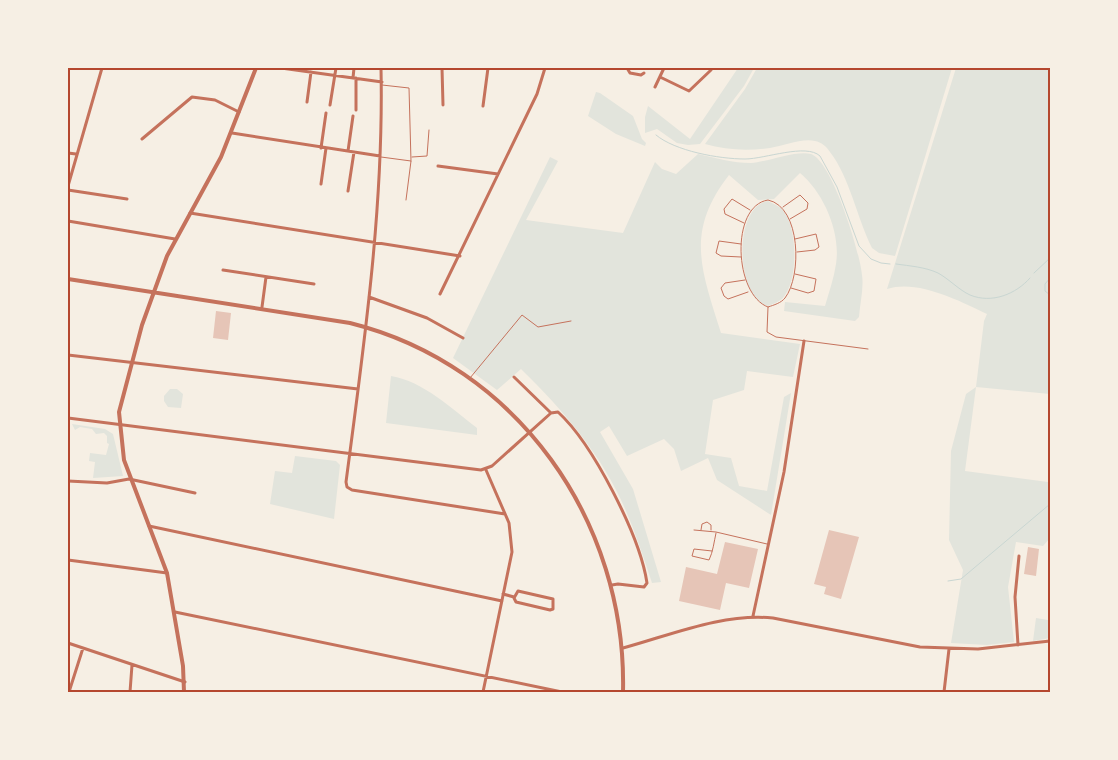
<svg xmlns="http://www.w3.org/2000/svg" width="1118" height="760" viewBox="0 0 1118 760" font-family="'Zilla Slab',serif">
	<rect width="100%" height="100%" fill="#f6efe4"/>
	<!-- green -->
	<path fill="#e2e4dc" d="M 738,68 L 754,68 L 744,86 L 700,144 L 688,145 L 677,143 L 657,129 L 645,133 L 645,117 L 648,106 L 690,139 Z
		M 757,68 L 952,68 L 895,256 L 879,253 L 872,248 C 857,218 850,178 830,152 C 827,147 821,142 815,141 C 801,138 784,146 770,148 C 747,151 726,150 705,144 L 745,89 Z
		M 956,68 L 1050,68 L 1050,394 L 976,387 L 965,471 L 1048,482 L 1050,464 L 1050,538 L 1043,546 L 1016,542 L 1008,587 L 1014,642 L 987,645 L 951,643 L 963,570 L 949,540 L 951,451 L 966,394 L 976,387 L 984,321 L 987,314 C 960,301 917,279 887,289 Z
		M 596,92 L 600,93 L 633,116 L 642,139 L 646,143 L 645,146 L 616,134 L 588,116 Z
		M 698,154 C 715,158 733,163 751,163 C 767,162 796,150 811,154 C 832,161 860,252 862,275 C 864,288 860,303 859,317 L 855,321 L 784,311 L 785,302 L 825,306 C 829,292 834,278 836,264 C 841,233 824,193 800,173 L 774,199 L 758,200 L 729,175 C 685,232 701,269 721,333 L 800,344 L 793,377 L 747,371 L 744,390 L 713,400 L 705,454 L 731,458 L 739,486 L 767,491 L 784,397 L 791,393 L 771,515 L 717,480 L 708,458 L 681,471 L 674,449 L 664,439 L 627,456 L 609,426 L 600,432 L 633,489 L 661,582 L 652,583 C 644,559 636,534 626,511 C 603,456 563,410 521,369 L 497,390 L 453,358 L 550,157 L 558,161 L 526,220 L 623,233 L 655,162 L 662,169 L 676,174 Z
		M 768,201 C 773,204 779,206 782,209 C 798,226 799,282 782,299 C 778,302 773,304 768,306 C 735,297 733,206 768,201 Z
		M 391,376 C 423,381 452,409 477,428 L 477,435 L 386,423 Z
		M 170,389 L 177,389 L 183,394 L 181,408 L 168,407 L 164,401 L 164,396 Z
		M 72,424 L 105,429 L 113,434 L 123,476 L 93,478 L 95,462 L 89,461 L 90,453 L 106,455 L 109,444 L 107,443 L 107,436 L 104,433 L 96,434 L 92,429 L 80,427 L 75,430 Z
		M 295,456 L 336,461 L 340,465 L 334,519 L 270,504 L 275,471 L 292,473 Z
		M 1050,607 L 1050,638 L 1033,641 L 1036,618 L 1048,620 Z"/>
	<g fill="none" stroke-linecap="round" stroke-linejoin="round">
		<!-- stream -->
		<path stroke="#c9d6d2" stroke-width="1" d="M 656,135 C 675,151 719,159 745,159 C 765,159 806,143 820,156 L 837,187 L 859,246 L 871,259 L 881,263 L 890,264
			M 896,264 C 910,266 925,267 938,273 C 949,279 959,290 970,295 C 992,304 1016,294 1030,278
			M 1034,273 L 1050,258
			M 1050,278 L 1045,284 L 1045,291 L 1050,295
			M 948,581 L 961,579 L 1050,504"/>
	</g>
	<!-- building -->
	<path fill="#e6c5b7" d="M 216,311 L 231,313 L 228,340 L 213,338 Z
		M 829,530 L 859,537 L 841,599 L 824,594 L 826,587 L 814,584 Z
		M 725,542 L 758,549 L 749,588 L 726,583 L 720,610 L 679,601 L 686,567 L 717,574 Z
		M 1028,547 L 1039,549 L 1036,576 L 1024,574 Z"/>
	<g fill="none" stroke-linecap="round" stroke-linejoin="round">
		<!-- service -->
		<path stroke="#c5725c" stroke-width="1" d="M 382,85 L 409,88 L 411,161
			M 381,157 L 411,161 L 406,200
			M 412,157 L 427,156 L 429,130
			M 783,207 L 800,195 L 808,203 L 807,209 L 790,219
			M 744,223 L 725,214 L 724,209 L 732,199 L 750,210
			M 795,239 L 816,234 L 819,247 L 815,250 L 797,252
			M 741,244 L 719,241 L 716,253 L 721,256 L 741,257
			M 745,280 L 725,283 L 721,288 L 724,296 L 728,299 L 748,292
			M 791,288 L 808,293 L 814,291 L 816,279 L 795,274
			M 768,307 C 734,295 730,206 768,200 C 801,207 802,276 785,298 C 781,303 774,305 768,307 L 767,332 L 776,337 L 868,349
			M 470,378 L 522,315 L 538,327 L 571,321
			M 694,530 L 716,532 L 767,544
			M 701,530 L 702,524 L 707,522 L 711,525 L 711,530
			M 712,551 L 694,549 L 692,556 L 709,560 C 713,552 714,542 716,533"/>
		<!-- minor -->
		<path stroke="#c5725c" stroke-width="3" d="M 281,68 L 382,82
			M 381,68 C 384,206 364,345 346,482 L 347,487 L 352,490 L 505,514
			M 442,68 L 443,105
			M 627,68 L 630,73 L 641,75 L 644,73
			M 660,77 L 689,91 L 711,70
			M 353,78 L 354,68
			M 655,87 L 664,68
			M 307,102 L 311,72
			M 330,105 L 336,68
			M 483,106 L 488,68
			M 356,110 L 356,78
			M 232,133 L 380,156
			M 142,139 L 192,97 L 215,100 L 239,112
			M 321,148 L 326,113
			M 348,151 L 353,116
			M 68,153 L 76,154
			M 438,166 L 498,174
			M 321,184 L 326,148
			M 68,186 L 102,68
			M 68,190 L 127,199
			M 348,191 L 354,152
			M 190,213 L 460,256
			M 68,221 L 175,239
			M 223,270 L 314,284
			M 440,294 L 537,94 L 545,68
			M 369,297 L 427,318 L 463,338
			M 262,307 L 266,277
			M 68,355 L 358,389
			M 514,377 L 551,413
			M 68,418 L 481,470 L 492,466 L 551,413 L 558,412 C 593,444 640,536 647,583 L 644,587 L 618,584 L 612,585
			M 68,481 L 107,483 L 129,479 L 195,493
			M 149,526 L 502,601
			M 68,560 L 167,573
			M 518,591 L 553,599 L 553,609 L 550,610 L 516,602 L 514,598 Z
			M 503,594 L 514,597
			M 175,612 L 562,692
			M 753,616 L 784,472 L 804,341
			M 68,643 L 185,682
			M 1018,645 L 1015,597 L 1019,556
			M 623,648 C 671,635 722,613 773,618 L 920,647 L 978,649 L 1050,641
			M 69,692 L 83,648
			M 130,692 L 132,665
			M 483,692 L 512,552 L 509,523 L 486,470
			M 944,692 L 949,649"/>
		<!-- tertiary -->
		<path stroke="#c5725c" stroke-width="4" d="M 68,279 L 350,323 C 518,365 627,522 623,692
			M 184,692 L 183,666 L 167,573 L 124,460 L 119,412 L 142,325 L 167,256 L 221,157 L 256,68"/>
	</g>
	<!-- border -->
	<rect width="1118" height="760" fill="none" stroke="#f6efe4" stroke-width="138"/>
	<rect x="69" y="69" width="980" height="622" fill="none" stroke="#b5482f" stroke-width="2"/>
</svg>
